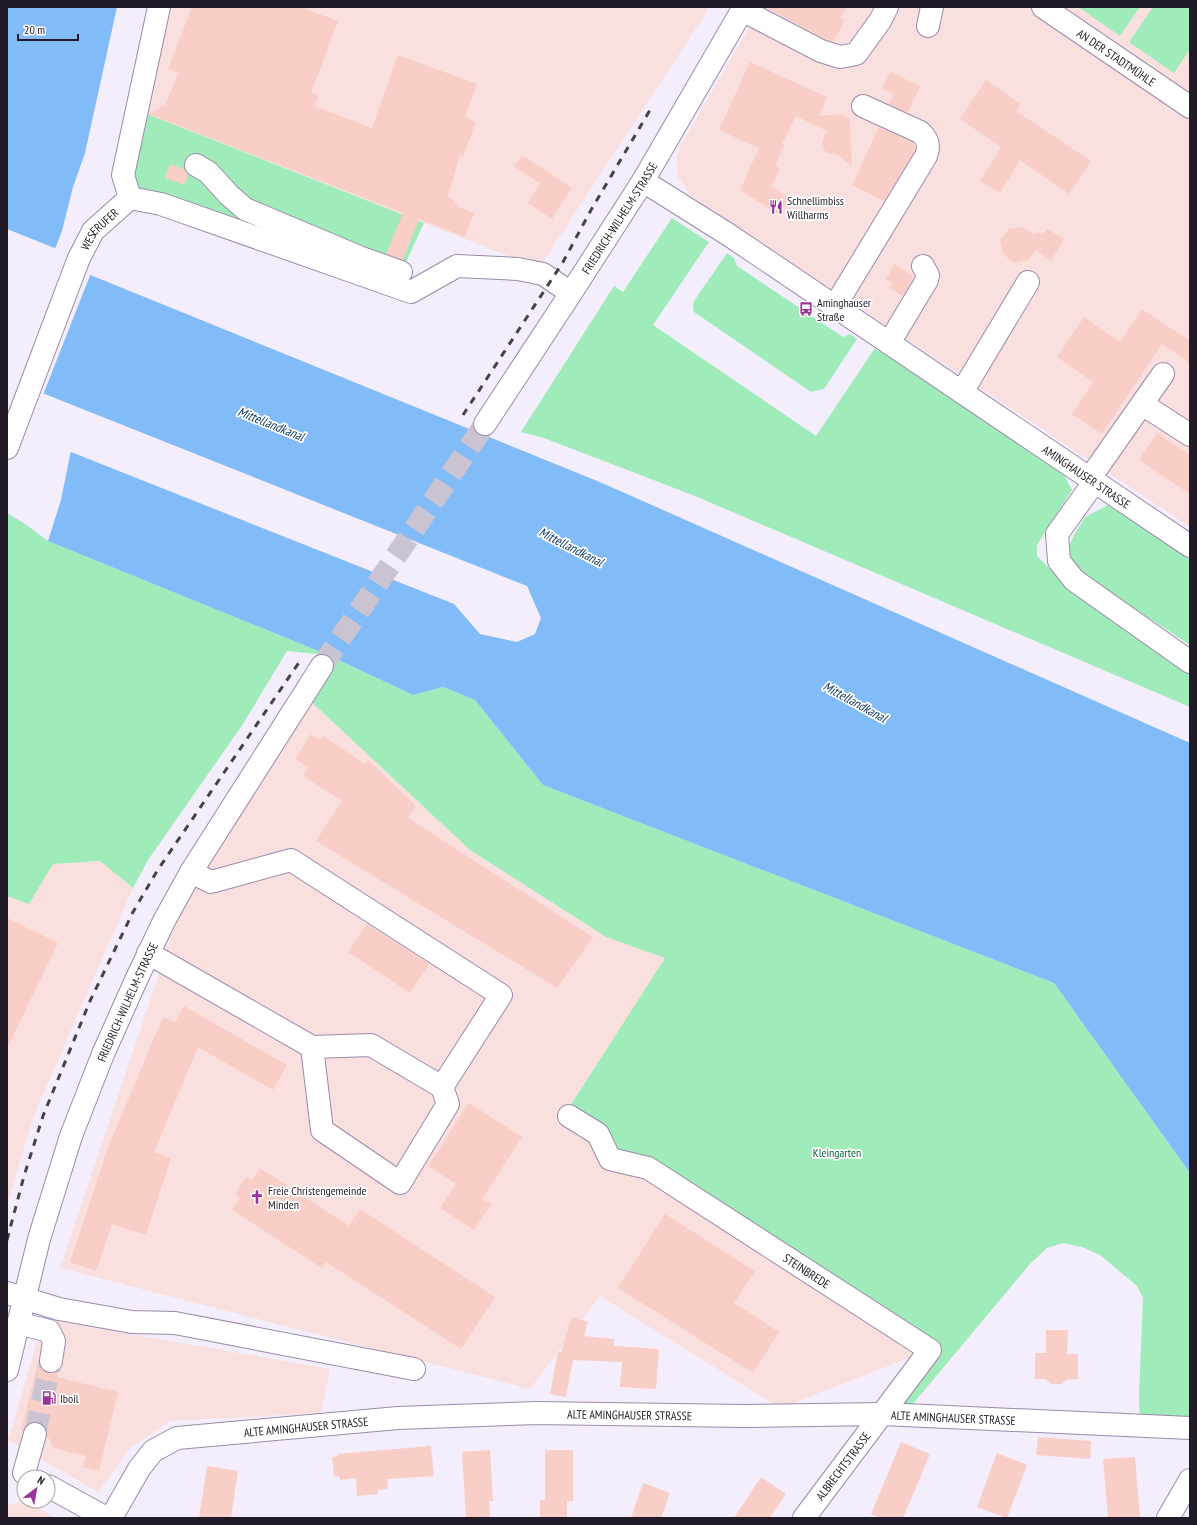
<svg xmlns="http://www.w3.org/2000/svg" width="1197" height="1525" viewBox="0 0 1197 1525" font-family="'PT Sans Narrow',sans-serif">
	<rect width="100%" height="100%" fill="#f4edfb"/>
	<!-- commercial -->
	<path fill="#fadfdf" d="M 164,7 L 710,7 L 539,268 L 142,112 Z
		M 761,7 L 1190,7 L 1190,527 L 691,196 L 678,177 L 677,156 L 681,145 Z
		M 303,694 L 470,850 L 606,937 L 665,958 L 565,1114 L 930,1350 L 780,1408 L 600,1296 L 530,1389 L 60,1268 L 154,989 L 191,872 Z
		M 100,861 L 133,888 L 34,1115 L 7,1206 L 7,896 L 29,904 L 53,864 Z
		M 44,1319 L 330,1369 L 321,1413 L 170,1421 L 130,1448 L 98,1492 L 8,1440 Z
		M 27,1501 L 55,1518 L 7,1518 L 7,1505 Z"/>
	<!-- green -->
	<path fill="#a0ebba" d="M 1078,7 L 1140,7 L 1120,36 Z
		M 1153,7 L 1190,7 L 1190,49 L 1174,73 L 1129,42 Z
		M 142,112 L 424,223 L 394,288 L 131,186 Z
		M 672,218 L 709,242 L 653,325 L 816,436 L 875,348 L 1063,473 L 1072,490 L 1037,545 L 1037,556 L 1054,573 L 1155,649 L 1190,672 L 1190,707 L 695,496 L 544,438 L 521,432 L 614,286 L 623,292 Z
		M 727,253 L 734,258 L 737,266 L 843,337 L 850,334 L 857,339 L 824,389 L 811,392 L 694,312 L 693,307 L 694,301 Z
		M 1108,505 L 1190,560 L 1190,645 L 1088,578 L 1072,562 L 1068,549 L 1074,535 L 1085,517 Z
		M 7,513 L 25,524 L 48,541 L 328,655 L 413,695 L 443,687 L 475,700 L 543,785 L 1054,983 L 1190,1173 L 1190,1428 L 1140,1426 L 1139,1395 L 1143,1298 L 1137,1286 L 1100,1255 L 1082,1247 L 1063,1243 L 1047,1248 L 1030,1264 L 897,1423 L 882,1414 L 930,1350 L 565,1114 L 665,958 L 606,937 L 470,850 L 303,694 L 327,655 L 287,651 L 243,724 L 148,860 L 133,888 L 100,861 L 53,864 L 29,904 L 7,896 Z"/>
	<!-- water -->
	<path fill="#82bcf8" d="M 7,7 L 117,7 L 85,153 L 73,187 L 62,231 L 51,259 L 602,483 L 1190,743 L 1190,1173 L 1054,983 L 543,785 L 475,700 L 443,687 L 413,695 L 328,655 L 48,541 L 25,524 L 7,513 L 27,444 L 71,452 L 454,604 L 480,634 L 517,642 L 535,634 L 541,618 L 527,586 L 7,379 Z"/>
	<!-- pier -->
	<path fill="#f4edfb" d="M 7,229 L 57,249 L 53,258 L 91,273 L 43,395 L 7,381 Z
		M 7,434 L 28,443 L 71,450 L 61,500 L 48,541 L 25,524 L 7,513 Z"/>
	<!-- building -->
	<path fill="#f9cec6" d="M 192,7 L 300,7 L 338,21 L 311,93 L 319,95 L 314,106 L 372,128 L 398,55 L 477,84 L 465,117 L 476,122 L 463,156 L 460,155 L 448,196 L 454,201 L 458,207 L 474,213 L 465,237 L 419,219 L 403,260 L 386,254 L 403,213 L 149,114 L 166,104 L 178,73 L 168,69 Z
		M 765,7 L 847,7 L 840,18 L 845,20 L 833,42 L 826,39 Z
		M 750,62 L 827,97 L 819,116 L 841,114 L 848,118 L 850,122 L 852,167 L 837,154 L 828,153 L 824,150 L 822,142 L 827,131 L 796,116 L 782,144 L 784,145 L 775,166 L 780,169 L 771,187 L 790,198 L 780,215 L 740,190 L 759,148 L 719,130 Z
		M 890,72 L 920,86 L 908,113 L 889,104 L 894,94 L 882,89 Z
		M 986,80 L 1021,104 L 1016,111 L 1091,161 L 1069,194 L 1020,160 L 1000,193 L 980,181 L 1001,147 L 960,119 Z
		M 879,127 L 913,142 L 915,147 L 915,151 L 884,201 L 852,185 Z
		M 522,155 L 572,188 L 552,219 L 528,203 L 540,184 L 514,166 Z
		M 170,164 L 184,169 L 188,174 L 185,185 L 165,178 Z
		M 1023,227 L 1035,235 L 1037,232 L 1043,235 L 1047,229 L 1064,239 L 1051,261 L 1036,250 L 1028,260 L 1014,263 L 1003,254 L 1000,240 L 1009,229 Z
		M 895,264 L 914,277 L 903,296 L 889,288 L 892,283 L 886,279 Z
		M 1142,309 L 1190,341 L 1190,363 L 1162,344 L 1102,434 L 1072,414 L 1093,382 L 1057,357 L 1084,317 L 1120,342 Z
		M 1157,433 L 1190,455 L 1190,494 L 1139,460 Z
		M 311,734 L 320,740 L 323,736 L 365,764 L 368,760 L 416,806 L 408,818 L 593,937 L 557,988 L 316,841 L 342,801 L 303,776 L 308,768 L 295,759 Z
		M 7,918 L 58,943 L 7,1048 Z
		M 367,924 L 429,964 L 410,993 L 348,952 Z
		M 184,1006 L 287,1065 L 273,1090 L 198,1047 L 154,1152 L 171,1158 L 146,1235 L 112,1224 L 96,1271 L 70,1262 L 111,1138 L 112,1138 L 163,1017 L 175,1022 Z
		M 469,1103 L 522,1137 L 482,1199 L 491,1204 L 474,1230 L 440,1208 L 456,1184 L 428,1166 Z
		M 260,1168 L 349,1226 L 360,1209 L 495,1297 L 461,1349 L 326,1262 L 322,1268 L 232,1210 L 240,1198 L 235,1194 L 246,1177 L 252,1180 Z
		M 665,1214 L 755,1271 L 734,1303 L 779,1332 L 753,1373 L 618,1288 Z
		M 572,1317 L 588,1322 L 584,1336 L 614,1339 L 614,1346 L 659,1349 L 656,1389 L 620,1387 L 622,1362 L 573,1360 L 566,1397 L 550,1394 L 558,1352 L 561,1352 Z
		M 1046,1330 L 1068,1330 L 1067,1354 L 1078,1354 L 1078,1379 L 1066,1380 L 1062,1384 L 1051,1384 L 1046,1379 L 1035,1379 L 1035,1353 L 1046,1353 Z
		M 39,1358 L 39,1365 L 44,1371 L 50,1373 L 55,1373 L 59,1370 L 57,1377 L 118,1392 L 99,1471 L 83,1467 L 86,1456 L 53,1448 L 49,1438 L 47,1437 L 47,1431 L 44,1426 L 39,1422 L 32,1422 L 26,1425 L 23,1431 L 21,1431 Z
		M 1038,1437 L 1091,1441 L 1090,1459 L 1036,1455 Z
		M 901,1442 L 930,1454 L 903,1518 L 880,1518 L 871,1514 Z
		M 431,1446 L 434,1476 L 387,1479 L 388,1489 L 378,1490 L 378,1494 L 357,1496 L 356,1478 L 340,1480 L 339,1476 L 334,1477 L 332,1457 L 338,1456 L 337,1454 Z
		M 490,1450 L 493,1501 L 489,1501 L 490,1518 L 466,1518 L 462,1452 Z
		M 545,1450 L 573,1450 L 573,1501 L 567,1501 L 567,1518 L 540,1518 L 540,1500 L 545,1500 Z
		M 997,1453 L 1027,1465 L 1007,1518 L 977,1507 Z
		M 1135,1457 L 1140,1518 L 1108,1518 L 1103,1459 Z
		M 207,1466 L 238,1471 L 231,1518 L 199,1518 Z
		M 761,1477 L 786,1494 L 770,1518 L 734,1518 Z
		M 643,1483 L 670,1493 L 661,1518 L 631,1518 Z"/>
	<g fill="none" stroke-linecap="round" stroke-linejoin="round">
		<!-- minor-tunnel -->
		<path stroke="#cac3d1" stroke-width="22" stroke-dasharray="22 11" stroke-linecap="butt" d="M 322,666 L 485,424
			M 35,1434 L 51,1361"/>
		<defs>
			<g id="minor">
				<path id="s1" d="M 1043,7 L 1190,107"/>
				<path d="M 742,10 L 821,51 L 840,57 L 856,54 L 880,21 L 887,7"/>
				<path d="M 928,26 L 932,7"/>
				<path d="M 196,165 L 208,172 L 229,195 L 245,209 L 359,257 L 401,272"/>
				<path id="s2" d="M 643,181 L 729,235 L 1190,546"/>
				<path d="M 130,198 L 161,204 L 411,292 L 457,266 L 518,269 L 543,274 L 571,293"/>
				<path d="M 130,198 L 123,175 L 159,7"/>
				<path d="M 835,306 L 926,156 C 930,146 928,139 920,132 L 863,106"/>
				<path d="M 889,343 L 927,280 L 928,275 L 923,266"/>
				<path d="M 962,392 L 1028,282"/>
				<path d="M 1142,404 L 1190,435"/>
				<path id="s3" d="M 485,424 L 571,293 L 643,181 L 744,7"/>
				<path id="s4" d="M 7,448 L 79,258 L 93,231 L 130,198"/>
				<path d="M 1090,478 L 1163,374"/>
				<path d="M 1095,481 L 1057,534 L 1059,561 L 1074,580 L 1190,662"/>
				<path d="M 191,872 L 211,882 L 291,860 L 501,995 L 442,1087 L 371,1045 L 312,1047"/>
				<path d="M 148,953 L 312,1047 L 322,1130 L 400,1183 L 448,1104 L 442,1087"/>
				<path id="s5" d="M 569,1116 L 598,1134 L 610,1159 L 648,1168 L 930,1350 L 804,1518"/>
				<path d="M 7,1293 L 59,1309 L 132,1322 L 175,1323 L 414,1369"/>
				<path d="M 18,1323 L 49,1331 L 54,1341 L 51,1361"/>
				<path id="s6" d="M 7,1370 L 39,1239 L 71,1136 L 103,1054 L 137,978 L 164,921 L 191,872 L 322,666"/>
				<path d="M 24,1473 L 35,1434"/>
				<path d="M 48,1486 L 106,1518"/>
				<path id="s7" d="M 111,1518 L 139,1469 L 153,1451 L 177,1438 L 398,1418 L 536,1413 L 745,1416 L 882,1414 L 1190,1428"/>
				<path d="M 1168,1518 L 1190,1480"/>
			</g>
		</defs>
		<!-- minor casing -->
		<use href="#minor" stroke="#9b8aaa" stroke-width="24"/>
		<!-- minor -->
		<use href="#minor" stroke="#fff" stroke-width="22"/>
		<!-- rail -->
		<path stroke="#48414d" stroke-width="3" stroke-dasharray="7 7" stroke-linecap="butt" d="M 463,415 L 563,262 L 591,210 L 653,105
			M 7,1240 L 24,1176 L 43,1116 L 90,1001 L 133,912 L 157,871 L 302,658"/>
	</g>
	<!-- icons -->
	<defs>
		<symbol id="restaurant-bare" viewBox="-9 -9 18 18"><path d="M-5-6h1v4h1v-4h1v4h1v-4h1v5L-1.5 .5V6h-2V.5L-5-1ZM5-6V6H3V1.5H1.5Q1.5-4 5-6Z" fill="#973399" stroke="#fff" stroke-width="2.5" paint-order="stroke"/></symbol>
		<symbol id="bus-bare" viewBox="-9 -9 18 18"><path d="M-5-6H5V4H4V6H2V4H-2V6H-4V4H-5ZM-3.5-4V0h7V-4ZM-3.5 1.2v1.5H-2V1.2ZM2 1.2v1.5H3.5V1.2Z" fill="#973399" stroke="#fff" stroke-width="2.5" paint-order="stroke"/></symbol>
		<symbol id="church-bare" viewBox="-9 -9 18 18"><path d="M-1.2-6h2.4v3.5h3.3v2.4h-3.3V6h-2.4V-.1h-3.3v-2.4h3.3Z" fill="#973399" stroke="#fff" stroke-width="2.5" paint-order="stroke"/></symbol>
		<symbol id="fuel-bare" viewBox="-9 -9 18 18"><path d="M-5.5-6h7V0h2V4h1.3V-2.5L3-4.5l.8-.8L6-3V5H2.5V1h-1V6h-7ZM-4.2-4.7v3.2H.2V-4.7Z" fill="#973399" stroke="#fff" stroke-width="2.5" paint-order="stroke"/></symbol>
	</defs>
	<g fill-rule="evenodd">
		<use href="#restaurant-bare" x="766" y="197" width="20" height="20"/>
		<use href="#bus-bare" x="796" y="299" width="20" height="20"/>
		<use href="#church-bare" x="247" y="1187" width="20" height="20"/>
		<use href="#fuel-bare" x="39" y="1388" width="20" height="20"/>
	</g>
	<g text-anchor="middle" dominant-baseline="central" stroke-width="3.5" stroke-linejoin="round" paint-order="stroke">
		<!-- street labels -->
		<g font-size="12" fill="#221b27" stroke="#fff">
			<text stroke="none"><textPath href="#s1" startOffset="89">AN DER STADTMÜHLE</textPath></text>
			<text stroke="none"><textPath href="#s3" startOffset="246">FRIEDRICH-WILHELM-STRASSE</textPath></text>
			<text stroke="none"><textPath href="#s4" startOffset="239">WESERUFER</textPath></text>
			<text stroke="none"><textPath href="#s2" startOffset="533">AMINGHAUSER STRASSE</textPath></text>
			<text stroke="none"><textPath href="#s6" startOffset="388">FRIEDRICH-WILHELM-STRASSE</textPath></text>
			<text stroke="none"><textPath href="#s5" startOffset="290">STEINBREDE</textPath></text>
			<text stroke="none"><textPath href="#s7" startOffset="560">ALTE AMINGHAUSER STRASSE</textPath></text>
			<text stroke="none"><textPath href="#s7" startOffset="884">ALTE AMINGHAUSER STRASSE</textPath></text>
			<text stroke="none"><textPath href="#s7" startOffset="236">ALTE AMINGHAUSER STRASSE</textPath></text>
			<text transform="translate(843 1466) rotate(-53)">ALBRECHTSTRASSE</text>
		</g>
		<!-- poi labels -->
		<g font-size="12" fill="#221b27" stroke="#fff" text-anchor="start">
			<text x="787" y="200">Schnellimbiss<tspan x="787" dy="14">Willharms</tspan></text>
			<text x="817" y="302">Aminghauser<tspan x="817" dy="14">Straße</tspan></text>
			<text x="268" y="1190">Freie Christengemeinde<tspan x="268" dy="14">Minden</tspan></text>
			<text x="60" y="1398">Iboil</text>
		</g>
		<!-- park labels -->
		<g font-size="12" fill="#056639" stroke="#fff">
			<text x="837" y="1152">Kleingarten</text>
		</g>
		<!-- water labels -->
		<g font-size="13" font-style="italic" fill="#0e385f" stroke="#fff">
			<text transform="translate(271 424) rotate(22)">Mittellandkanal</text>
			<text transform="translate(571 547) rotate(27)">Mittellandkanal</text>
			<text transform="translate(855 702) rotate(29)">Mittellandkanal</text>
		</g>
	</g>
	<!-- border -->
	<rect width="1197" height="1525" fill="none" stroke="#221b27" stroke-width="16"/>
	<!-- north arrow -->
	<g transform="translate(36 1489) rotate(31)"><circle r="19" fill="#ffffff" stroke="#a7a4a9"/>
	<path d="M0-3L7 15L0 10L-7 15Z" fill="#973399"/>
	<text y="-6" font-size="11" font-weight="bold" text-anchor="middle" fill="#221b27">N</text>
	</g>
	<!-- scale -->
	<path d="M18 34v6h60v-6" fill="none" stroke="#221b27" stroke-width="2"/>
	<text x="24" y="34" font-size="12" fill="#221b27" stroke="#ffffff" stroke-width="3" paint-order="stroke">20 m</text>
</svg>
